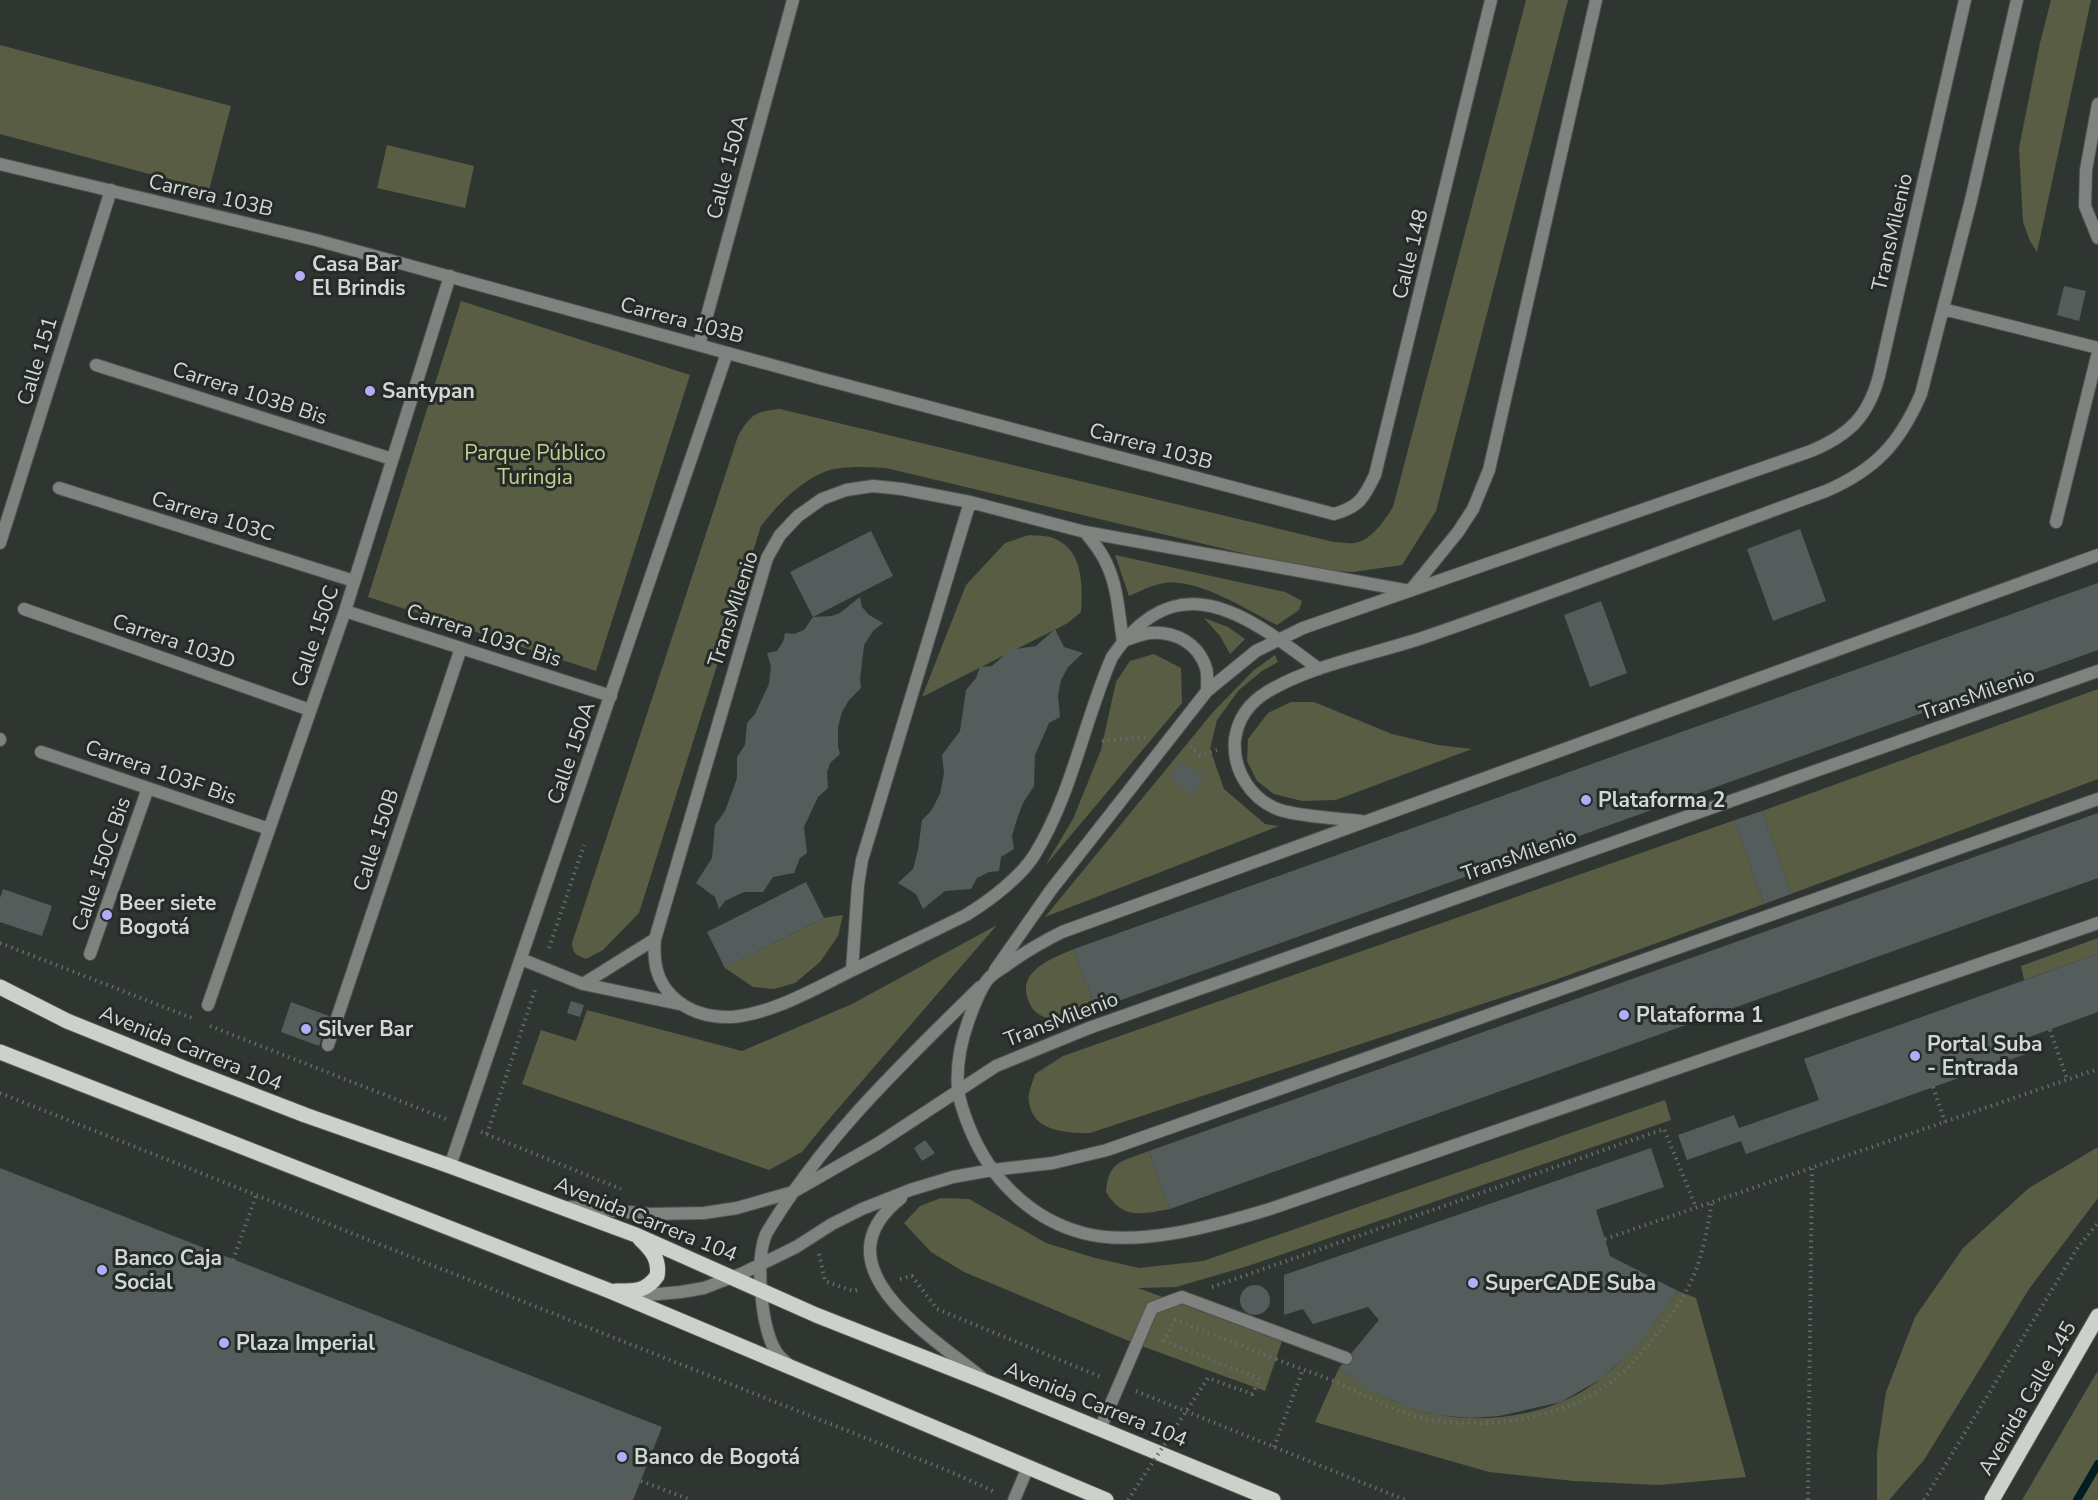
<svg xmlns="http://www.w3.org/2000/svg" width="2098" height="1500" viewBox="0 0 2098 1500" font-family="'Nunito Sans',sans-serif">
	<rect width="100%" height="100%" fill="#2f3632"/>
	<!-- green -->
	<path fill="#595d44" d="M 1526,0 L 1568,0 L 1436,511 L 1402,565 L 1353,572 L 1313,570 L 886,468 C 869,467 851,466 834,469 C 806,475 778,504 761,526 L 639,913 L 603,950 L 586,959 C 576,955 573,954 572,943 L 738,436 C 750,415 756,411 780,409 L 1334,542 C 1340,542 1348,544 1354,543 C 1371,541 1384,521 1393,507 Z
		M 2051,0 L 2091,0 L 2037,252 L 2030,241 L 2023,222 L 2019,148 L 2040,43 Z
		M 0,45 L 231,106 L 209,190 L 0,134 Z
		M 387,145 L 474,166 L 465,208 L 377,188 Z
		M 461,301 L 690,375 L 596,671 L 368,597 Z
		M 1029,535 C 1036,536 1046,535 1053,538 C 1083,549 1083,585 1081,612 L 1068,623 L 922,697 L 966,585 L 1005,543 Z
		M 1115,555 L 1285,592 L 1302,601 L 1299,610 L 1277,625 C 1246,610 1195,575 1160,584 C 1149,586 1139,592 1129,596 Z
		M 1204,618 L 1228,627 L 1245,639 L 1230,654 L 1220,636 Z
		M 1154,654 L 1181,668 L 1182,703 L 1045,866 L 1073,819 L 1101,750 L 1116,682 L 1130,661 Z
		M 1275,655 L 1278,662 L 1262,671 L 1239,690 L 1217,720 L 1210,749 L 1224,789 L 1265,824 L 1279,826 L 1045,917 L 1213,712 L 1254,670 Z
		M 2098,689 L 2098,779 L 1791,894 L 1762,811 Z
		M 1291,702 L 1314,702 L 1392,734 L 1438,745 L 1472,749 L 1336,800 L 1302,801 L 1274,794 L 1257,781 L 1247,761 L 1248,739 L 1268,713 Z
		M 1735,820 L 1764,904 L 1555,980 L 1090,1133 C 1066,1133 1033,1132 1029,1102 C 1027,1094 1033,1082 1035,1074 L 1063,1056 Z
		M 843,915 L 838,936 L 820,962 L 795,983 L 774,989 L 753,987 L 725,968 L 824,918 Z
		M 997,925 L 824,1125 L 802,1152 L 769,1170 L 522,1084 L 541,1030 L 576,1041 L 587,1010 L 742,1051 L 852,1004 Z
		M 2098,938 L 2098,954 L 2024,980 L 2021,966 Z
		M 1074,949 L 1096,1009 C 1086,1011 1064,1021 1054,1020 C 1046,1019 1034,1013 1031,1006 C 1012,973 1050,959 1074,949 Z
		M 1665,1100 L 1671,1120 L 1248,1266 L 1176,1287 L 1138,1288 L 1282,1341 L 1265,1391 L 1136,1344 L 964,1272 L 931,1252 L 904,1223 L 920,1206 L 941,1198 L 969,1199 L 1046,1243 L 1095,1258 L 1139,1268 L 1203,1261 Z
		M 2098,1147 L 2098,1198 L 2029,1289 L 1924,1460 L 1889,1500 L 1877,1500 L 1877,1452 L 1886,1392 L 1915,1317 L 1963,1248 L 2029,1188 Z
		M 1149,1151 L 1170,1209 C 1141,1214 1123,1220 1106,1192 C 1108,1160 1124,1161 1149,1151 Z
		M 1678,1291 L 1696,1298 L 1746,1477 L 1659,1485 L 1574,1481 L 1489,1472 L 1315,1422 L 1339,1368 C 1361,1384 1384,1399 1411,1408 C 1471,1428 1553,1419 1603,1377 C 1633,1353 1655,1322 1678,1291 Z
		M 2098,1371 L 2098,1500 L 2022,1500 L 2094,1377 Z"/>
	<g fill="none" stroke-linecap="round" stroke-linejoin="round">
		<!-- stream -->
		<path stroke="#031d22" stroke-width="8" d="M 2077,1500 L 2098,1464"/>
	</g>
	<!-- building -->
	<path fill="#545d5c" d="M 2064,286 L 2086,291 L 2079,321 L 2057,315 Z
		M 1800,529 L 1826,601 L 1773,621 L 1747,549 Z
		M 871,531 L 893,576 L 813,617 L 790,572 Z
		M 2098,583 L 2098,650 L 1096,1009 L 1074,949 Z
		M 860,597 L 862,607 L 869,615 L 883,623 L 873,631 L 864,645 L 860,680 L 861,688 L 849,700 L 842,712 L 838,727 L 838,747 L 840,754 L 830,763 L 827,772 L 828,788 L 818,797 L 804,827 L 807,853 L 800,858 L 794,873 L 773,877 L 763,892 L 744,892 L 725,901 L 719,909 L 715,897 L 696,883 L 712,858 L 715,825 L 725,811 L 731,795 L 737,778 L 737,757 L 745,745 L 747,723 L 755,714 L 769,684 L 771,666 L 767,653 L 777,651 L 783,642 L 785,633 L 794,634 L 804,630 L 813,617 L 832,616 L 840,613 Z
		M 1601,601 L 1627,673 L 1590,687 L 1564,615 Z
		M 1055,629 L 1064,647 L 1083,653 L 1068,667 L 1061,680 L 1058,695 L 1060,717 L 1049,723 L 1035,755 L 1034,786 L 1023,803 L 1016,822 L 1012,836 L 1014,849 L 1001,857 L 999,871 L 989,872 L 977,878 L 971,889 L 945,891 L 923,909 L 916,894 L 898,883 L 913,869 L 918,850 L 922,820 L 931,811 L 940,794 L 944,773 L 942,755 L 960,731 L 966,690 L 976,678 L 980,667 L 992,666 L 1010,650 L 1036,646 Z
		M 1181,761 L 1204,777 L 1192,795 L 1169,778 Z
		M 1762,811 L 1791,894 L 1764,904 L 1735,820 Z
		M 2098,813 L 2098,878 L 1170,1209 L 1149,1151 Z
		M 806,882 L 824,918 L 725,968 L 707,932 Z
		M 3,889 L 52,906 L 42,936 L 0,922 L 0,898 Z
		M 2098,954 L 2098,1012 L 2021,1040 L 2026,1054 L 1746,1154 L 1741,1141 L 1687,1160 L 1678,1135 L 1734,1115 L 1739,1128 L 1819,1100 L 1804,1059 Z
		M 571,1001 L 584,1005 L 580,1017 L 567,1013 Z
		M 291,1002 L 329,1016 L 319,1046 L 281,1032 Z
		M 925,1140 L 935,1153 L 922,1161 L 914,1148 Z
		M 1651,1148 L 1664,1187 L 1596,1210 L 1610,1256 L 1678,1291 L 1643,1338 L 1624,1358 L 1601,1379 L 1561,1402 L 1499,1416 L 1471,1418 L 1437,1415 L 1409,1408 L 1371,1391 L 1339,1368 L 1379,1320 L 1368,1307 L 1313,1324 L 1303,1309 L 1284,1315 L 1284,1275 Z
		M 0,1168 L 662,1427 L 633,1500 L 0,1500 Z
		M1240 1300a15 15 0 1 1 30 0a15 15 0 1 1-30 0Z"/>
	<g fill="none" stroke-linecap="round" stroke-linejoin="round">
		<defs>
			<path id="service" d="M 1943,309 L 2098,348
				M 2056,522 L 2098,352
				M 1085,532 C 1094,543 1103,554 1108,567 C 1118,589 1119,617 1123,641 C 1132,638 1141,634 1150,633 C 1175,631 1198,643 1206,668 C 1208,675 1207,684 1207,691
				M 2098,555 L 1062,932 C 1042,942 1023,953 1004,967 C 999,970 993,974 989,978 C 980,988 974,1006 969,1019 C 961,1041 956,1066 958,1090 C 960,1103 965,1117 970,1129 C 990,1178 1030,1219 1083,1233 C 1138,1248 1217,1225 1270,1209 L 2098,923
				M 1319,669 C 1248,616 1178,560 1112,657 C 1084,721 1072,794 1035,854 C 1021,877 989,901 966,915 C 928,934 889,952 851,971 C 814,989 774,1013 732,1017 C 711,1018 688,1012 673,997 C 656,981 653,961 655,939 L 767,558 L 780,535 L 798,516 L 822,499 L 846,490 L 873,486 L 902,489 L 970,502 L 1085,532 L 1410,591 L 1458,532 L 1473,509 L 1489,470 L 1596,0
				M 0,739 L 0,740
				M 1361,821 C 1337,818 1303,817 1280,810 C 1251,800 1232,770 1235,739 C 1238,718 1249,703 1267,692 C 1311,665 1375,654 1425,637 C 1559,591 1692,540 1826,491 C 1875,470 1900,443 1921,394 L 1971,200 L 2017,0
				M 655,939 L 583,984 L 679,1004
				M 521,959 L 583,984
				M 852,970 L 858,885 L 862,860 L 970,502
				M 995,970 L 1051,890 L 1207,691 L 1256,651 L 1303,628 L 1811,451 C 1849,435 1868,417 1879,376 L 1965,0
				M 901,1198 C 815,1266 930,1335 981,1377
				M 570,1207 L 651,1214 L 704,1213 L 737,1208 L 793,1192 L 877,1144 L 996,1066 L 1089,1028 L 2098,671
				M 631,1294 L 647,1295 L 681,1292 L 704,1288 L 743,1273 L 796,1247 L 832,1224 L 862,1209 L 910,1190 L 953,1177 L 992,1170 L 1053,1163 L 1107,1150 L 2098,799
				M 788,1364 C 783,1360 778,1356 775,1350 C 761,1325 755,1260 766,1234 C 823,1138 901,1065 980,987
				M 1100,1429 L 1152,1308 L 1182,1297 L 1346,1358"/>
			<path id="minor" d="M 2098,104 L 2086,170 L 2085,206 L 2098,238
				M 699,345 L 793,0
				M 96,365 L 392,459
				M 59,488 L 354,581
				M 0,543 L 111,190
				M 24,609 L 310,710
				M 345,611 L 611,696
				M 41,752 L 269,829
				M 90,954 L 148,788
				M 208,1005 L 345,611 L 450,276
				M 328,1045 L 461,648
				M 1014,1500 L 1028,1467"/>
			<path id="tertiary" d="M 0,164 L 316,240 L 819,378 L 1334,514 C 1359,507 1364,498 1375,475 L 1491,0
				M 450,1166 L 727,353"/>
			<path id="primary" d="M 0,987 L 67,1021 L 186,1069 L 305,1115 L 450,1166 L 636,1235 L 816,1315 L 986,1382 L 1273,1500
				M 0,1052 L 610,1291 L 1106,1500
				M 616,1291 C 634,1291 646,1292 657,1276 C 660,1260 652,1250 640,1239
				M 1992,1500 L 2098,1316"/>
		</defs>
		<!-- service casing -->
		<use href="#service" stroke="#4d534f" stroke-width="14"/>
		<!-- minor casing -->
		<use href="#minor" stroke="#4d534f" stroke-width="14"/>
		<!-- tertiary casing -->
		<use href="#tertiary" stroke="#4d534f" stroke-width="14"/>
		<!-- primary casing -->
		<use href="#primary" stroke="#4d534f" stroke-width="17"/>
		<!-- path -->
		<path stroke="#656b67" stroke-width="4" stroke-dasharray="1.5 4.5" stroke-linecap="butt" d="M 1102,741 L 1145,737
			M 1190,746 L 1200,755 L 1217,750
			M 0,943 L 192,1018
			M 549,948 L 584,845
			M 210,1026 L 446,1119
			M 2050,1030 L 2067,1079
			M 1933,1087 L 1945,1122
			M 0,1093 L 951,1472 L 995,1492
			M 481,1132 L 621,1189
			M 487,1134 L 536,987
			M 1605,1239 L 2098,1069
			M 819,1254 L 825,1281 L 853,1291 L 860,1289
			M 233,1260 L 256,1196
			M 900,1279 L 912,1276 L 937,1309 L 1101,1377
			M 1212,1287 L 1664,1129 L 1696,1207
			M 1276,1359 C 1296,1367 1316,1374 1336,1382 C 1368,1396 1397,1414 1432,1420 C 1489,1429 1554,1420 1603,1388 C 1624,1374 1641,1354 1657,1334 C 1672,1315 1686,1295 1695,1272 C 1704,1249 1708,1226 1712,1202
			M 1136,1391 L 1405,1500
			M 1274,1447 L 1303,1369
			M 641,1481 L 691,1500
			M 1808,1500 L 1812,1167
			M 1924,1500 L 2078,1247 L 2098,1223"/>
		<!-- service -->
		<use href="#service" stroke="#80827f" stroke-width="12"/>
		<!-- minor -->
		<use href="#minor" stroke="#80827f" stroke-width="12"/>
		<!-- tertiary -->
		<use href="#tertiary" stroke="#80827f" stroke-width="12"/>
		<!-- primary -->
		<use href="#primary" stroke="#ccd1ca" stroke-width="15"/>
		<!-- path-bridge -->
		<path stroke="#656b67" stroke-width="4" stroke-dasharray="1.5 4.5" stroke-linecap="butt" d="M 1128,1500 L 1208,1378 L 1252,1394 L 1260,1379 L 1164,1341 L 1175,1320 L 1276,1359"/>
	</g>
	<!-- markers -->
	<g fill="#b5acf8" stroke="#252c28" stroke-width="2">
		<circle cx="300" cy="276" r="6"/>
		<circle cx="370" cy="391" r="6"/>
		<circle cx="1586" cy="800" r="6"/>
		<circle cx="107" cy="915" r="6"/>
		<circle cx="1624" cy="1015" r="6"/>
		<circle cx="306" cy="1029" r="6"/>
		<circle cx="1915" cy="1056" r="6"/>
		<circle cx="102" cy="1270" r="6"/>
		<circle cx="1473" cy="1283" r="6"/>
		<circle cx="224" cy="1343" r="6"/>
		<circle cx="622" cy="1457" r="6"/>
	</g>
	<g text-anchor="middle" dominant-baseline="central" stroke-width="6" stroke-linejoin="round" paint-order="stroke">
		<!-- street labels -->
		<g font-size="21" fill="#d3d7d5" stroke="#252c28">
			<text transform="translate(727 167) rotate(-75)">Calle 150A</text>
			<text transform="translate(211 195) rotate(13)">Carrera 103B</text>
			<text transform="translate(1892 232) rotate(-77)">TransMilenio</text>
			<text transform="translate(1410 254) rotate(-76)">Calle 148</text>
			<text transform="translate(682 320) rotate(15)">Carrera 103B</text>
			<text transform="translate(37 361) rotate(-73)">Calle 151</text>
			<text transform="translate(250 393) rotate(18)">Carrera 103B Bis</text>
			<text transform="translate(1151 446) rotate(15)">Carrera 103B</text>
			<text transform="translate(213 516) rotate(17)">Carrera 103C</text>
			<text transform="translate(733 609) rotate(-72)">TransMilenio</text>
			<text transform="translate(484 635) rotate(18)">Carrera 103C Bis</text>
			<text transform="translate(315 636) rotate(-71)">Calle 150C</text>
			<text transform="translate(174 641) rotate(19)">Carrera 103D</text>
			<text transform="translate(1977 694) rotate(-19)">TransMilenio</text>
			<text transform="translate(571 753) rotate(-71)">Calle 150A</text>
			<text transform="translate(161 772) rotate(19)">Carrera 103F Bis</text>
			<text transform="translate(376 840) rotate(-72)">Calle 150B</text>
			<text transform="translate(1519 855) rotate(-19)">TransMilenio</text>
			<text transform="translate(101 864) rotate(-71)">Calle 150C Bis</text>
			<text transform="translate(1061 1019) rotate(-21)">TransMilenio</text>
			<text transform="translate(191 1048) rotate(22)">Avenida Carrera 104</text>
			<text transform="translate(646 1219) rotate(22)">Avenida Carrera 104</text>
			<text transform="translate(2027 1398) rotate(-60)">Avenida Calle 145</text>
			<text transform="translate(1096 1404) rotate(22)">Avenida Carrera 104</text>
		</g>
		<!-- poi labels -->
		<g font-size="21" font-weight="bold" fill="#d3d7d5" stroke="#252c28" text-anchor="start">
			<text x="312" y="264">Casa Bar<tspan x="312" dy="24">El Brindis</tspan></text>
			<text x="382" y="391">Santypan</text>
			<text x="1598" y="800">Plataforma 2</text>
			<text x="119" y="903">Beer siete<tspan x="119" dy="24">Bogotá</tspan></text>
			<text x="1636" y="1015">Plataforma 1</text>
			<text x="318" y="1029">Silver Bar</text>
			<text x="1927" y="1044">Portal Suba<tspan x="1927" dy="24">- Entrada</tspan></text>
			<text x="114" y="1258">Banco Caja<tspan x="114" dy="24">Social</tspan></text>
			<text x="1485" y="1283">SuperCADE Suba</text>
			<text x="236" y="1343">Plaza Imperial</text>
			<text x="634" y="1457">Banco de Bogotá</text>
		</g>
		<!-- park labels -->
		<g font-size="21" fill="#c8d090" stroke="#252c28">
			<text x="535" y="453">Parque Público<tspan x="535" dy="24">Turingia</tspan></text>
		</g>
	</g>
</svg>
